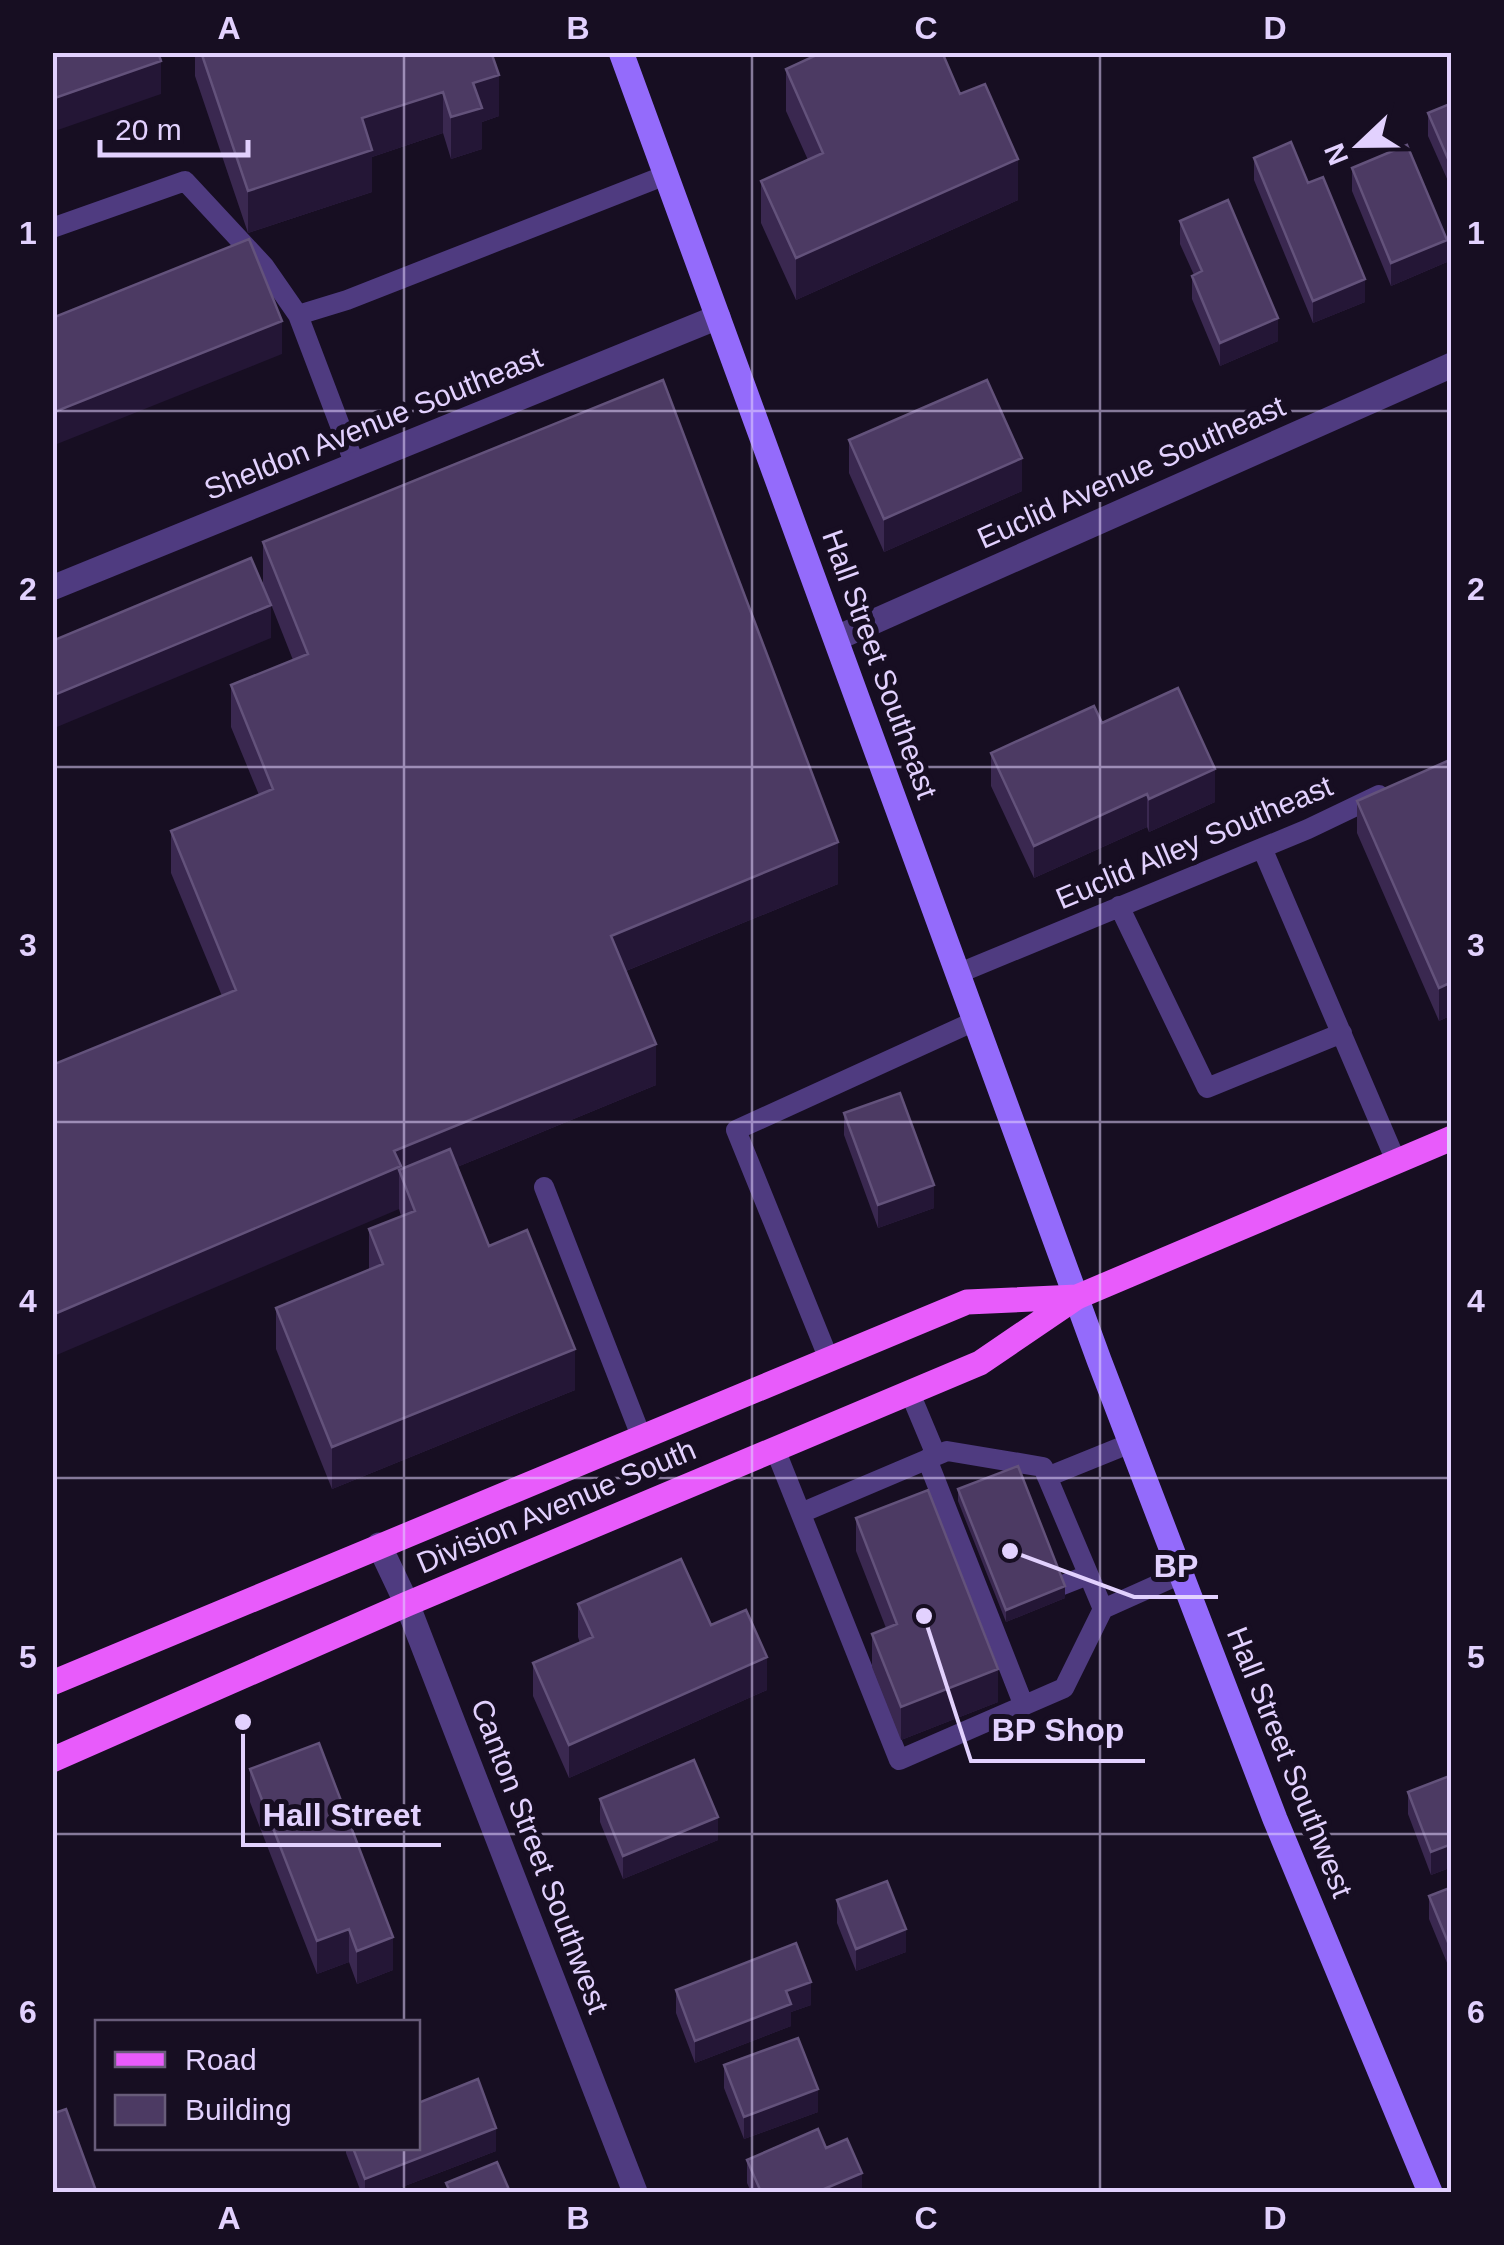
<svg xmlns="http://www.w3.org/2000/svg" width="1504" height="2245" viewBox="0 0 1504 2245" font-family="Arial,sans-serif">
	<rect width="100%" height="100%" fill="#170e22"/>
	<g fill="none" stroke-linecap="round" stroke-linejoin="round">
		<!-- service -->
		<path stroke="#4f3b80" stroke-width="20" d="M 52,228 L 185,181 L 264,266 L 298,315 L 347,300 L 666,175
			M 298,315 L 355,465
			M 1262,848 L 1396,1161
			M 1119,906 L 1207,1088 L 1342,1033
			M 957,974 L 1308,829 L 1379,795
			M 544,1187 L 641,1436
			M 828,1357 L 736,1130 L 975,1021
			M 910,1393 L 936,1455
			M 775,1449 L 899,1760 L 1064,1688 L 1103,1609 L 1181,1574
			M 927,1459 L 1024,1706
			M 1047,1477 L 1131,1443
			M 801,1513 L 947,1451 L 1043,1467 L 1103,1609
			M 1060,1586 L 1088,1575"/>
		<!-- minor -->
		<path stroke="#4f3b80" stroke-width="25" d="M 52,588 L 718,317
			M 837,638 L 1452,365
			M 379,1545 L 407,1604 L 635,2192"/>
		<!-- secondary -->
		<path stroke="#946bfb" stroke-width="25" d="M 621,52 L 1099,1360 L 1275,1819 L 1430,2192"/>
		<!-- primary -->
		<path stroke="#e85bfb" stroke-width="25" d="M 52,1683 L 967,1302 L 1077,1297
			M 52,1760 L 407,1604 L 980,1363 L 1077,1297 L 1452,1138"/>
	</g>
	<!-- wall -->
	<path fill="#3a2850" d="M 195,52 L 491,52 L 499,116 L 482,122 L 482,149 L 451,159 L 443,133 L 372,157 L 372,192 L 248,233 L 195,76 Z
		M 786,69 L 960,94 L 1018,200 L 796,300 L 761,223 L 761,181 L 808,160 L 786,111 Z
		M 1452,103 L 1452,190 L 1428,136 L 1428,113 Z
		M 1254,158 L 1308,183 L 1365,302 L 1313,323 L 1254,180 Z
		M 1352,168 L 1447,262 L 1391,286 L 1352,191 Z
		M 1180,221 L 1278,341 L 1220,366 L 1192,299 L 1192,276 L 1194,275 L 1180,244 Z
		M 849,440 L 1022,491 L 884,552 L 849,473 Z
		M 263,542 L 838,884 L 626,971 L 656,1085 L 457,1167 L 489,1246 L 575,1390 L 332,1489 L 276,1349 L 276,1308 L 369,1270 L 369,1229 L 401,1216 L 399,1209 L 222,996 L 171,873 L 171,831 L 259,795 L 231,727 L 231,685 L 293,660 L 263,584 Z
		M 1102,723 L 1215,802 L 1149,832 L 1147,827 L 1034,878 L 991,786 L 991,753 Z
		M 1452,759 L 1452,1015 L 1439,1021 L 1357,833 L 1357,801 Z
		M 844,1113 L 934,1208 L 878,1228 L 844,1135 Z
		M 958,1489 L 1065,1598 L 1006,1622 L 958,1501 Z
		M 856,1518 L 998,1702 L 901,1740 L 872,1667 L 872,1634 L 886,1628 L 856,1551 Z
		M 578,1604 L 711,1625 L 767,1690 L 569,1778 L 533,1696 L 533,1663 L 580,1643 L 578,1637 Z
		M 250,1769 L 393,1970 L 357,1984 L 349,1962 L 317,1974 L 250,1802 Z
		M 1452,1775 L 1452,1867 L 1431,1875 L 1408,1814 L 1408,1792 Z
		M 600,1799 L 718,1840 L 623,1879 L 600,1822 Z
		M 1452,1887 L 1452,1975 L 1429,1919 L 1429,1896 Z
		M 837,1900 L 906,1952 L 856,1971 L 837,1923 Z
		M 676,1990 L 811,2005 L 791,2012 L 791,2026 L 695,2063 L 676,2013 Z
		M 724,2065 L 818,2112 L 744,2139 L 724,2088 Z
		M 52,2114 L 95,2192 L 52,2192 Z
		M 346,2148 L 418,2148 L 496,2151 L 389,2192 L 361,2192 L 346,2153 Z
		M 826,2148 L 862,2192 L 751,2192 L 747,2183 L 747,2160 Z"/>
	<!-- shaded-wall -->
	<path fill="#241636" d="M 161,61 L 161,94 L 52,132 L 52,99 Z
		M 499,75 L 499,116 L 482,122 L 482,149 L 451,159 L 451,117 L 473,83 Z
		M 443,92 L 443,133 L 372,157 L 372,192 L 248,233 L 248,191 L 362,118 Z
		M 1018,159 L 1018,200 L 796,300 L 796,258 Z
		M 1447,240 L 1447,262 L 1391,286 L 1391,263 Z
		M 1365,279 L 1365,302 L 1313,323 L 1313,301 Z
		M 1278,318 L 1278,341 L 1220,366 L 1220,343 Z
		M 282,321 L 282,354 L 52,446 L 52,413 Z
		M 1022,458 L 1022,491 L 884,552 L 884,519 Z
		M 271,605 L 271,638 L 52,729 L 52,696 Z
		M 1215,769 L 1215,802 L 1149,832 L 1149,799 Z
		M 1147,794 L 1147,827 L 1034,878 L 1034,846 Z
		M 838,842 L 838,884 L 611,977 L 611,936 Z
		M 1452,982 L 1452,1015 L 1439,1021 L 1439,988 Z
		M 656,1044 L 656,1085 L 406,1188 L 399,1170 L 399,1209 L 52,1357 L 52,1315 L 394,1151 Z
		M 934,1185 L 934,1208 L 878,1228 L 878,1205 Z
		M 575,1349 L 575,1390 L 332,1489 L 332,1447 Z
		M 1065,1586 L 1065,1598 L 1006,1622 L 1006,1610 Z
		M 767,1657 L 767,1690 L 569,1778 L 569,1745 Z
		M 998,1669 L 998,1702 L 901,1740 L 901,1707 Z
		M 718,1817 L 718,1840 L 623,1879 L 623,1856 Z
		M 1452,1844 L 1452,1867 L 1431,1875 L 1431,1852 Z
		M 349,1929 L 349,1962 L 317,1974 L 317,1941 Z
		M 906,1929 L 906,1952 L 856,1971 L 856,1949 Z
		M 393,1937 L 393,1970 L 357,1984 L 357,1951 Z
		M 811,1982 L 811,2005 L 791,2012 L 791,2026 L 695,2063 L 695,2041 L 786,1991 Z
		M 818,2089 L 818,2112 L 744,2139 L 744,2117 Z
		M 496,2128 L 496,2151 L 389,2192 L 365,2192 L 365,2179 Z
		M 862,2173 L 862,2192 L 817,2192 Z"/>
	<!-- building -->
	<path fill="#4c3a63" stroke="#63527b" stroke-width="2.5" d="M 52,52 L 158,52 L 161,61 L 52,99 Z
		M 201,52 L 491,52 L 499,75 L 473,83 L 482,108 L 451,117 L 443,92 L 362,118 L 372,150 L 248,191 Z
		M 823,52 L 942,52 L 960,94 L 985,84 L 1018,159 L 796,258 L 761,181 L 823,153 L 786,69 Z
		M 1452,103 L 1452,168 L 1428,113 Z
		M 1291,142 L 1308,183 L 1323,177 L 1365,279 L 1313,301 L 1254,158 Z
		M 1407,145 L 1447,240 L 1391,263 L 1352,168 Z
		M 1228,200 L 1278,318 L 1220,343 L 1192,276 L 1202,271 L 1180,221 Z
		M 249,239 L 282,321 L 52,413 L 52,318 Z
		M 663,380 L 838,842 L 611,936 L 656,1044 L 394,1151 L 401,1166 L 52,1315 L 52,1065 L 236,990 L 171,831 L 273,789 L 231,685 L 308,654 L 263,542 Z
		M 987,380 L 1022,458 L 884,519 L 849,440 Z
		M 251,558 L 271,605 L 52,696 L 52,641 Z
		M 1178,688 L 1215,769 L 1149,799 L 1147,794 L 1034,846 L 991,753 L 1094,706 L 1102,723 Z
		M 1452,759 L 1452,982 L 1439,988 L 1357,801 Z
		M 900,1093 L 934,1185 L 878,1205 L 844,1113 Z
		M 450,1149 L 489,1246 L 527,1230 L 575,1349 L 332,1447 L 276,1308 L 383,1264 L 369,1229 L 415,1211 L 399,1170 Z
		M 1018,1466 L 1065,1586 L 1006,1610 L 958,1489 Z
		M 928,1490 L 998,1669 L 901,1707 L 872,1634 L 897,1624 L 856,1518 Z
		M 681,1559 L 711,1625 L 746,1610 L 767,1657 L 569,1745 L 533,1663 L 593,1637 L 578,1604 Z
		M 319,1743 L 393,1937 L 357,1951 L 349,1929 L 317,1941 L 250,1769 Z
		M 694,1760 L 718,1817 L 623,1856 L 600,1799 Z
		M 1452,1775 L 1452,1844 L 1431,1852 L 1408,1792 Z
		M 887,1881 L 906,1929 L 856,1949 L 837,1900 Z
		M 1452,1887 L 1452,1952 L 1429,1896 Z
		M 796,1943 L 811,1982 L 786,1991 L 791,2004 L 695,2041 L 676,1990 Z
		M 798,2038 L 818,2089 L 744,2117 L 724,2065 Z
		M 478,2079 L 496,2128 L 365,2179 L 353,2148 L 418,2148 L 418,2103 Z
		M 66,2109 L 95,2188 L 84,2192 L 58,2192 L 52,2176 L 52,2114 Z
		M 818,2129 L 826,2148 L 847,2139 L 862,2173 L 817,2192 L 761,2192 L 747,2160 Z
		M 497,2162 L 510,2192 L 450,2192 L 446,2183 Z"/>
	<!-- grid -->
	<path fill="none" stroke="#e2d1fe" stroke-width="2.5" stroke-opacity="0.55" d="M 404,52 L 404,2022M 752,52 L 752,2192M 1100,52 L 1100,2192M 52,411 L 1452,411M 52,767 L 1452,767M 52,1122 L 1452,1122M 52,1478 L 1452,1478M 52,1834 L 1452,1834M 404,2148 L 404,2192"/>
	<g text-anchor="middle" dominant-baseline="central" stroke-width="10" stroke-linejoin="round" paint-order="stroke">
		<!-- street labels -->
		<g font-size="30" fill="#e2d1fe" stroke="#170e22">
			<text transform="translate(373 423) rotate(-22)">Sheldon Avenue Southeast</text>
			<text transform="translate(1131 472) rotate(-24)">Euclid Avenue Southeast</text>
			<text transform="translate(880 664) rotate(70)">Hall Street Southeast</text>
			<text transform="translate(1194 842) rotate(-23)">Euclid Alley Southeast</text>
			<text transform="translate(556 1506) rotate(-23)">Division Avenue South</text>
			<text transform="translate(1290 1762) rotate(68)">Hall Street Southwest</text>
			<text transform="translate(540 1856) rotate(69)">Canton Street Southwest</text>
		</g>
	</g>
	<!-- callouts -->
	<path fill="none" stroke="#e2d1fe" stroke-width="4" d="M1010 1551L1134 1597H1218M924 1616L971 1761H1145M243 1722L243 1845H441"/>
	<g fill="#e2d1fe" stroke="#170e22" stroke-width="4">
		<circle cx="1010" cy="1551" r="10"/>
		<circle cx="924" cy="1616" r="10"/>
		<circle cx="243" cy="1722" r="10"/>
	</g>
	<g font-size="32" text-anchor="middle" font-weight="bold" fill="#e2d1fe" stroke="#170e22" stroke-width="10" stroke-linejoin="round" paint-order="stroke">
		<text x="1176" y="1577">BP</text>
		<text x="1058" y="1741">BP Shop</text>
		<text x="342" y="1826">Hall Street</text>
	</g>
	<!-- border -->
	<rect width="1504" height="2245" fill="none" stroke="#170e22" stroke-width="110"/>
	<!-- legend -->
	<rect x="95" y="2020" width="325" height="130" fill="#170e22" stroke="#685c7a" stroke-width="2.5"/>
	<rect x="115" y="2052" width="50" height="15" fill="#e85bfb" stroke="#685c7a" stroke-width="2.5"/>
	<text x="185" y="2070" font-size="30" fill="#e2d1fe">Road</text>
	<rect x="115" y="2095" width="50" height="30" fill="#4c3a63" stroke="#685c7a" stroke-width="2.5"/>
	<text x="185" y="2120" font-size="30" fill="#e2d1fe">Building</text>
	<!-- north arrow -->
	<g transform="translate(1359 145) rotate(248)" stroke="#170e22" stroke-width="8" paint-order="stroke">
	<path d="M0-8L18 38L0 25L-18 38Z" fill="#e2d1fe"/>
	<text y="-15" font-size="28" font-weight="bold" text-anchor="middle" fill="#e2d1fe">N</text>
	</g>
	<!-- scale -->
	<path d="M100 140v15h148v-15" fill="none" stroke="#e2d1fe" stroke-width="5"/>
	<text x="115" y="140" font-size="30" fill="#e2d1fe" stroke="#170e22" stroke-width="8" paint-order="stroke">20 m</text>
	<rect x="55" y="55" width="1394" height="2135" fill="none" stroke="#e2d1fe" stroke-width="4"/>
	<g font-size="32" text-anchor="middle" font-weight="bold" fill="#e2d1fe">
		<text x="229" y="39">A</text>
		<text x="578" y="39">B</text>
		<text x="926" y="39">C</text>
		<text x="1275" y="39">D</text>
		<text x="28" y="244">1</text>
		<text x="1476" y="244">1</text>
		<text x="28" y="600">2</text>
		<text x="1476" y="600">2</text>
		<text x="28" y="956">3</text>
		<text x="1476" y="956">3</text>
		<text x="28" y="1312">4</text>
		<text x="1476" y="1312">4</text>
		<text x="28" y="1668">5</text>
		<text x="1476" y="1668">5</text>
		<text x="28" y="2023">6</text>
		<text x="1476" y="2023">6</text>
		<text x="229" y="2229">A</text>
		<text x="578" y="2229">B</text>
		<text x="926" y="2229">C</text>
		<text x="1275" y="2229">D</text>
	</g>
</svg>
